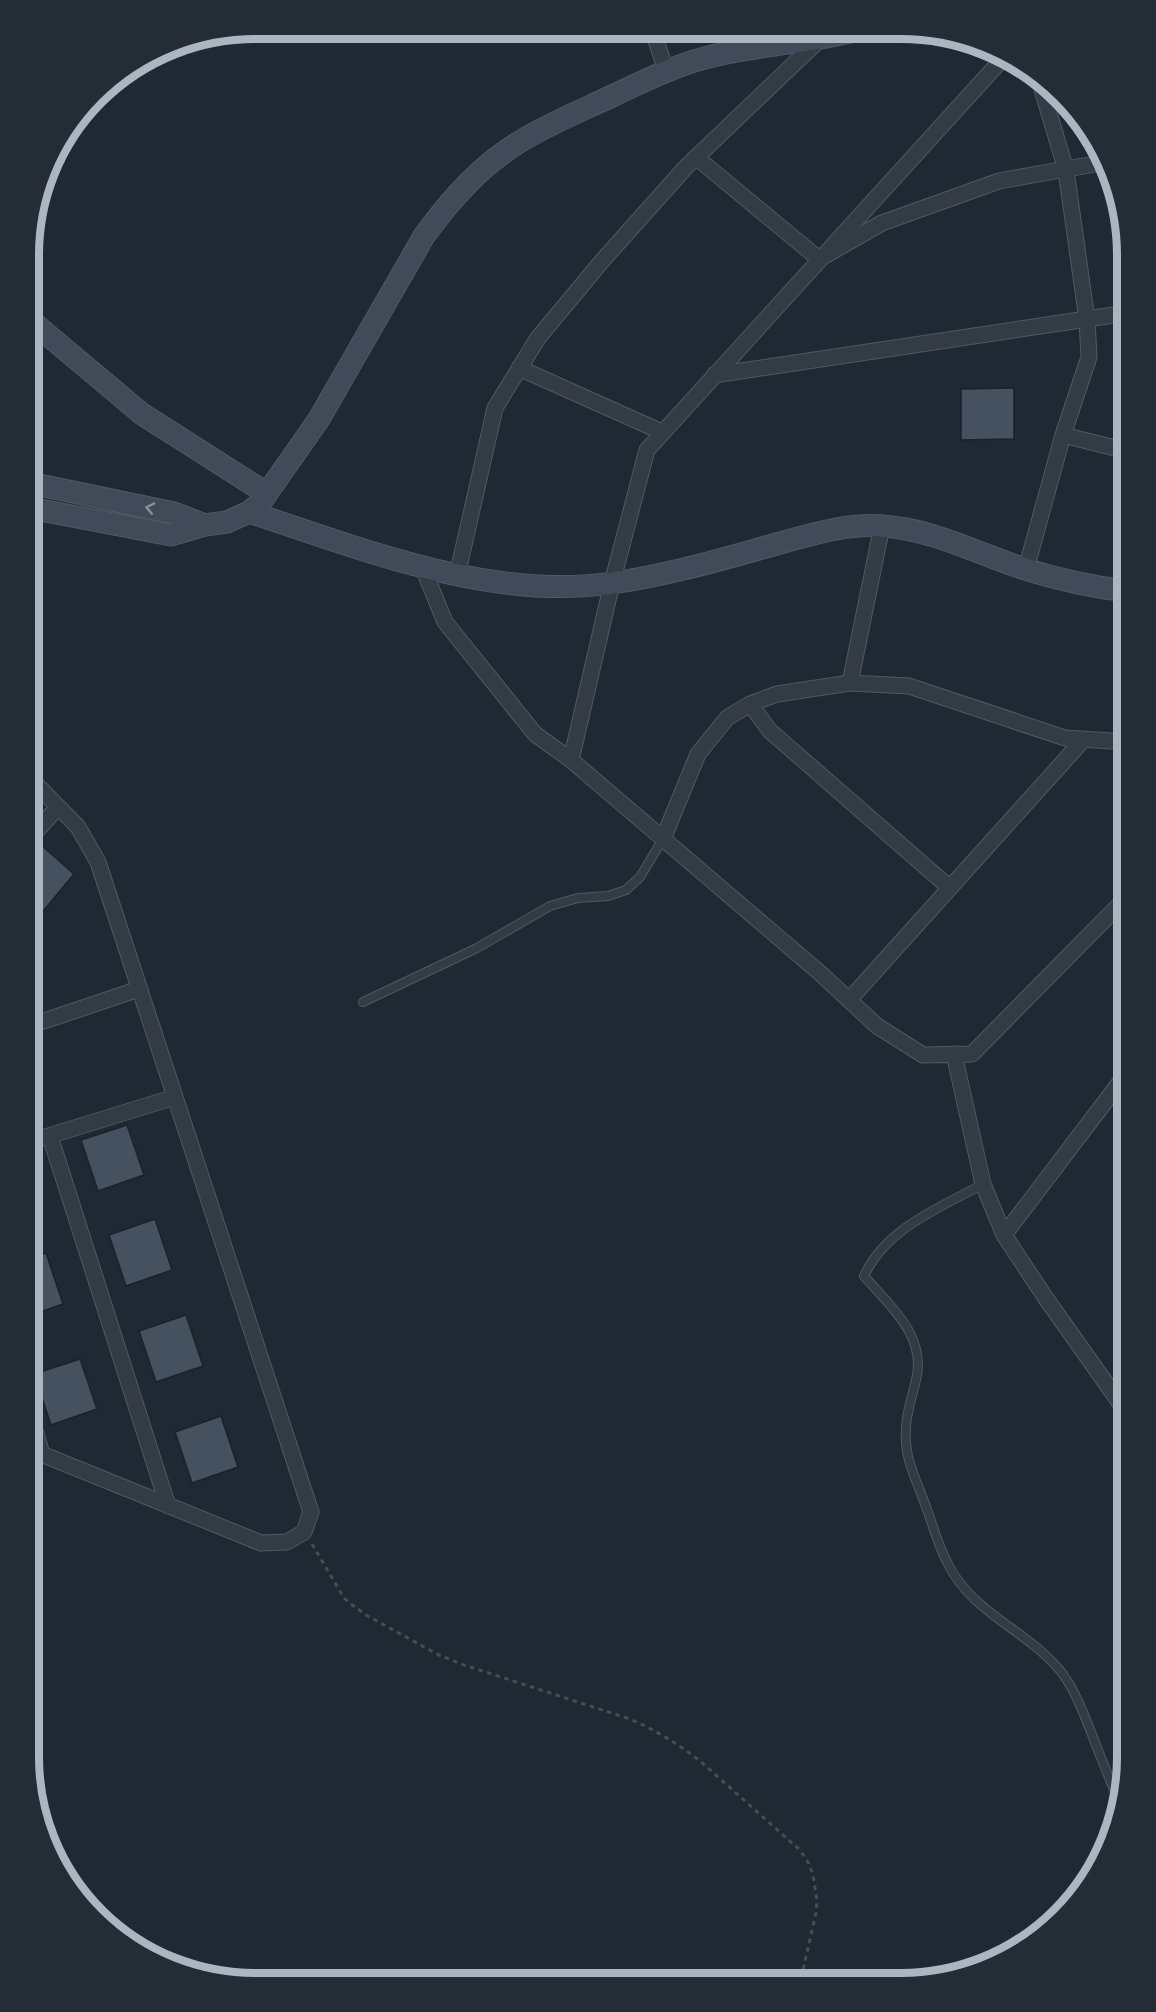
<svg xmlns="http://www.w3.org/2000/svg" width="1156" height="2012" viewBox="0 0 1156 2012" font-family="Signika,sans-serif">
	<rect width="100%" height="100%" fill="#1f2934"/>
	<!-- building -->
	<path fill="#45515e" stroke="#1a222b" stroke-width="1.5" d="M 1014,388 L 1014,439 L 961,440 L 961,389 Z
		M 40,844 L 74,874 L 30,927 L 30,856 Z
		M 127,1125 L 144,1175 L 98,1191 L 81,1140 Z
		M 155,1219 L 172,1270 L 126,1286 L 109,1235 Z
		M 46,1253 L 63,1304 L 29,1316 L 29,1259 Z
		M 186,1315 L 203,1366 L 156,1382 L 139,1331 Z
		M 80,1359 L 97,1409 L 51,1425 L 34,1374 Z
		M 221,1416 L 238,1467 L 192,1483 L 175,1432 Z"/>
	<g fill="none" stroke-linecap="round" stroke-linejoin="round">
		<defs>
			<path id="lane" d="M 363,1002 L 477,948 L 550,906 L 578,898 L 608,896 L 626,890 L 640,877 L 663,839
				M 983,1184 C 940,1208 886,1228 864,1276 C 890,1306 927,1336 916,1380 C 911,1401 904,1420 906,1442 C 907,1464 919,1486 926,1507 C 933,1525 938,1545 947,1562 C 969,1610 1025,1630 1058,1668 C 1074,1687 1082,1710 1091,1732 C 1100,1756 1110,1780 1120,1804"/>
			<path id="street" d="M 653,31 L 666,71
				M 697,158 L 819,259 L 882,223 L 999,181 L 1106,162
				M 519,368 L 662,432
				M 714,375 L 1127,313
				M 1063,435 L 1127,451
				M 423,568 L 445,622 L 535,734 L 571,760 L 820,973 L 877,1026 L 923,1055 L 972,1054 L 1127,897
				M 1026,569 L 1063,435 L 1089,357 L 1087,320 L 1066,170 L 1038,76
				M 457,576 L 495,408 L 538,338 L 602,261 L 686,167 L 820,39
				M 850,683 L 882,526
				M 750,704 L 770,731 L 950,888
				M 571,760 L 612,583 L 647,450 L 1006,55
				M 30,838 L 58,807
				M 663,839 L 698,754 L 727,718 L 750,704 L 777,694 L 850,683 L 909,686 L 1065,738 L 1127,742
				M 849,1000 L 1084,739
				M 29,1026 L 139,989
				M 954,1054 L 983,1184 L 1004,1235 L 1045,1297 L 1127,1413
				M 50,1136 L 168,1506
				M 29,1142 L 175,1097
				M 1004,1235 L 1127,1073
				M 29,1411 L 42,1454
				M 29,1449 L 261,1543 L 287,1542 L 304,1532 L 311,1512 L 98,862 L 78,827 L 30,778"/>
			<path id="secondary" d="M 30,320 L 142,414 L 266,493
				M 30,483 L 174,513 L 205,525
				M 30,508 L 171,535 L 205,525 L 227,522 L 249,512 L 261,502 L 319,419 L 424,236 C 451,199 481,165 521,141 C 549,124 580,111 610,97 C 638,84 665,70 694,61 C 744,46 799,44 850,32
				M 249,512 C 362,549 491,601 612,583 C 662,576 713,562 762,548 C 801,538 841,523 882,526 C 933,529 978,554 1025,569 C 1059,580 1093,587 1127,591"/>
		</defs>
		<!-- lane casing -->
		<use href="#lane" stroke="#505963" stroke-width="10"/>
		<!-- street casing -->
		<use href="#street" stroke="#505963" stroke-width="17"/>
		<!-- secondary casing -->
		<use href="#secondary" stroke="#505963" stroke-width="23"/>
		<!-- path -->
		<path stroke="#3f5153" stroke-width="3" stroke-dasharray="4.5 4.5" stroke-linecap="butt" d="M 312,1544 L 344,1598 L 351,1604 L 366,1615 L 437,1654 L 461,1664 L 627,1718 C 654,1729 677,1743 700,1761 L 800,1850 L 808,1862 L 813,1875 L 817,1901 L 816,1913 L 800,1983"/>
		<!-- lane -->
		<use href="#lane" stroke="#333b45" stroke-width="8"/>
		<!-- street -->
		<use href="#street" stroke="#333b45" stroke-width="15"/>
		<!-- secondary -->
		<use href="#secondary" stroke="#414a58" stroke-width="21"/>
	</g>
	<!-- one-way arrows -->
	<defs><path id="oneway-chevron" d="M-2-3.5L2.5 0L-2 3.5" fill="none" stroke-width="1.6" stroke-linecap="round" stroke-linejoin="round" transform="scale(1.5)"/></defs>
	<use stroke="#87909d" href="#oneway-chevron" transform="translate(150 508) rotate(-168)"/>
	<!-- crop -->
	<path d="M0 0H1156V2012H0ZM255 39H901A216 216 0 0 1 1117 255V1757A216 216 0 0 1 901 1973H255A216 216 0 0 1 39 1757V255A216 216 0 0 1 255 39Z" fill="#242c35" fill-rule="evenodd"/>
	<path fill="none" stroke="#acb6c2" stroke-width="8" d="M255 39H901A216 216 0 0 1 1117 255V1757A216 216 0 0 1 901 1973H255A216 216 0 0 1 39 1757V255A216 216 0 0 1 255 39Z"/>
</svg>
